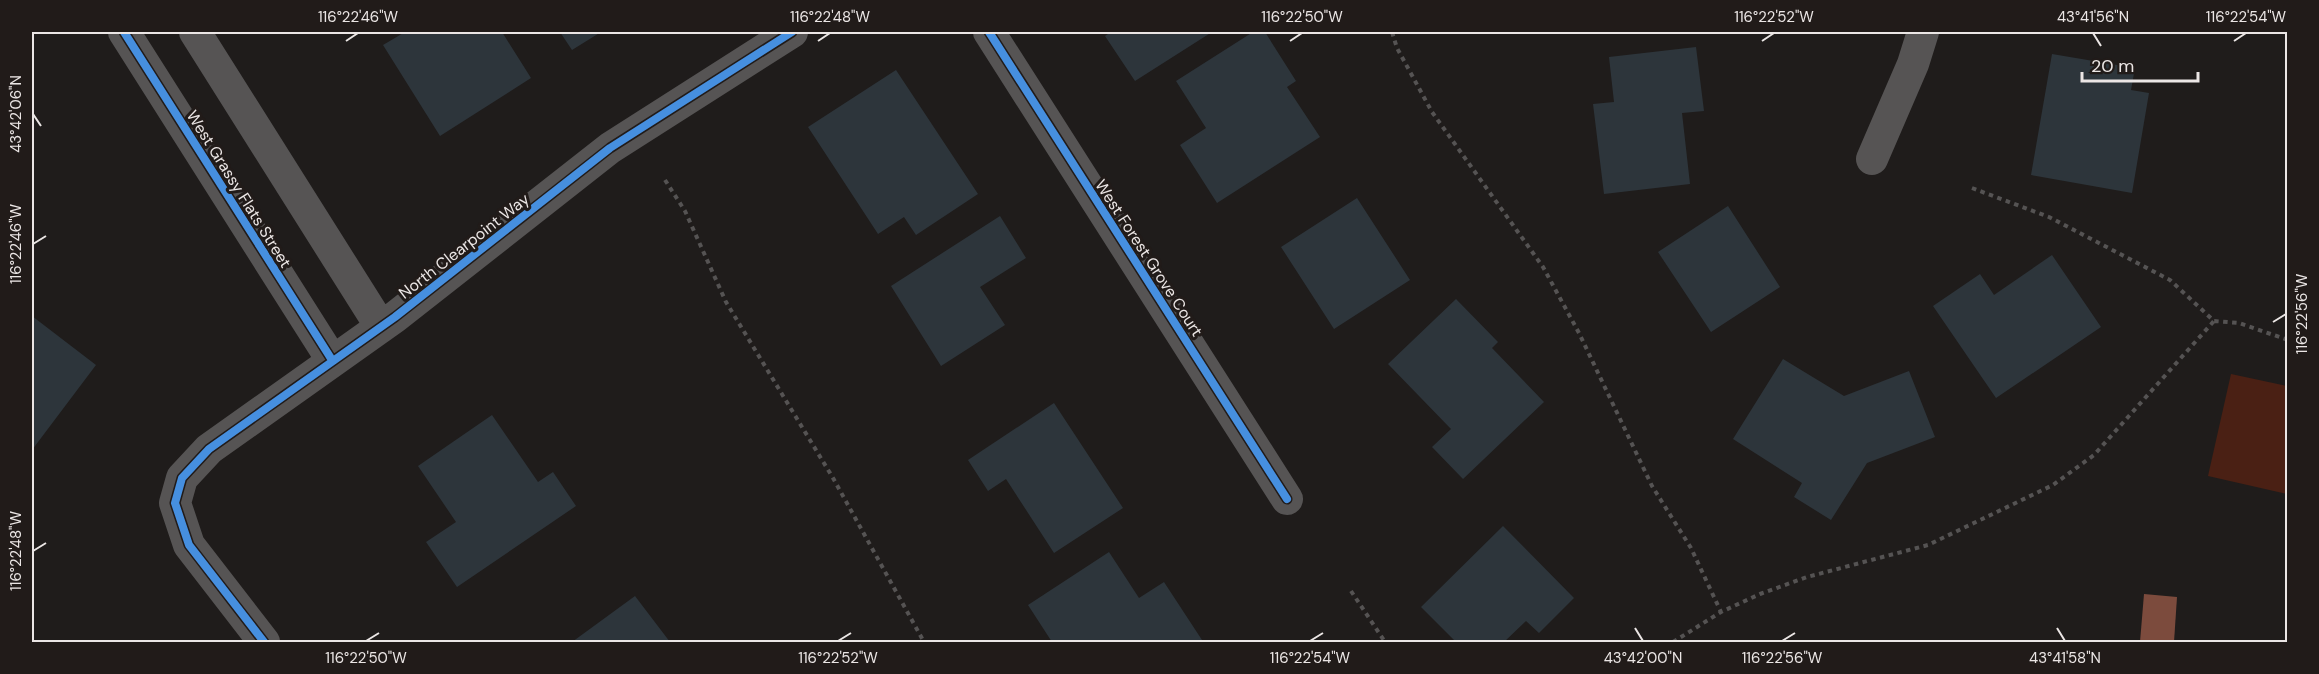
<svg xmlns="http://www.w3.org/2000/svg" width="2319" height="674" viewBox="0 0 2319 674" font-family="'DM Sans',sans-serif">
	<rect width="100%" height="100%" fill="#1f1c1b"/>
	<!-- green -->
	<path fill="#4a2014" d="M 2231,374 L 2287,386 L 2287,494 L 2208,476 Z"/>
	<!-- water -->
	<path fill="#7c4b3d" d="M 2144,594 L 2177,597 L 2174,642 L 2140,642 Z"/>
	<!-- building -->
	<path fill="#2d353b" d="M 405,32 L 502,32 L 531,78 L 440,136 L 383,45 Z
		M 560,32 L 601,32 L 572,50 Z
		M 1111,32 L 1212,32 L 1135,81 L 1105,36 Z
		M 1253,32 L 1265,32 L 1296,81 L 1287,87 L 1320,137 L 1217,203 L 1180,145 L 1206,128 L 1176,81 Z
		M 1696,47 L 1704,111 L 1682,113 L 1690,184 L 1604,194 L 1593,104 L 1614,102 L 1609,57 Z
		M 2052,54 L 2135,68 L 2131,90 L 2149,93 L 2132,193 L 2031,175 Z
		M 896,70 L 978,194 L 916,235 L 904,217 L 878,234 L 808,127 Z
		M 1357,198 L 1410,280 L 1334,329 L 1281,247 Z
		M 1728,206 L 1780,287 L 1711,332 L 1658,252 Z
		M 1000,216 L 1026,258 L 980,287 L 1005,325 L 941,366 L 891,286 Z
		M 2052,255 L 2101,327 L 1996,398 L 1933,306 L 1980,274 L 1994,295 Z
		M 1456,299 L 1498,342 L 1492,348 L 1544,402 L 1463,479 L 1432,447 L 1451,429 L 1388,364 Z
		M 32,316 L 96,365 L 32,450 Z
		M 1783,359 L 1844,396 L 1909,371 L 1935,437 L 1867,463 L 1831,520 L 1794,497 L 1802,483 L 1733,439 Z
		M 1054,403 L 1123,508 L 1054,553 L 1006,479 L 988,491 L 968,460 Z
		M 492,415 L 538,482 L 553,472 L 576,506 L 457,587 L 426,542 L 456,522 L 418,466 Z
		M 1503,526 L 1574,598 L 1539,633 L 1526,621 L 1504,642 L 1456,642 L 1421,607 Z
		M 1109,552 L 1139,598 L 1164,582 L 1202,640 L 1198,642 L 1052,642 L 1028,605 Z
		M 635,596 L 670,642 L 572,642 Z"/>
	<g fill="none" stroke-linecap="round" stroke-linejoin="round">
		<!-- path -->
		<path stroke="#555353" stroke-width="4" stroke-dasharray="4.5 4.5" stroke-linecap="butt" d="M 1392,32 L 1397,48 L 1432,112 L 1543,267 L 1579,333 L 1652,486 L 1691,548 L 1721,612
			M 665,180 L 685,211 L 726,302 L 833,478 L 924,642
			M 1972,188 L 2049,217 L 2170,280 L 2214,321 L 2239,323 L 2288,340
			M 1351,591 L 1385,642
			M 1673,642 L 1721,612 L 1760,594 L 1807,577 L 1928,545 L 2053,485 L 2094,455 L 2214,321"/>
		<!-- street -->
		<path stroke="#565454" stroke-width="32" d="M 124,32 L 332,360
			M 195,32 L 381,327
			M 989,32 L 1287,499
			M 1872,159 L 1913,64 L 1923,32
			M 264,642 L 189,545 L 175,503 L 182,478 L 209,449 L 395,317 L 610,148 L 792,32"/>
		<defs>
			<path id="cycleway" d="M 124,32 L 332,360
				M 989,32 L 1287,499
				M 264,642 L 189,545 L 175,503 L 182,478 L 209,449 L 395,317 L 610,148 L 792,32"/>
		</defs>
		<!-- cycleway casing -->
		<use href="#cycleway" stroke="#211b19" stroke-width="11"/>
		<!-- cycleway -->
		<use href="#cycleway" stroke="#468fdf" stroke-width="8"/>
	</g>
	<!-- ticks -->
	<path fill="none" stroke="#ebe6e5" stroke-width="2" d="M 2093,33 L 2101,46M 346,41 L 358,33M 818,41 L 830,33M 1290,41 L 1302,33M 1762,41 L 1774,33M 2234,41 L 2246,33M 33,114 L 41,126M 33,244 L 46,236M 2273,322 L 2286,314M 33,551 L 46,543M 1635,628 L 1643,641M 2057,628 L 2065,641M 366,641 L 379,633M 838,641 L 851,633M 1310,641 L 1323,633M 1782,641 L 1795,633"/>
	<g text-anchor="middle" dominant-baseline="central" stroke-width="6" stroke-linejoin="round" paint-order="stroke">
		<!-- street labels -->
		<g font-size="16" fill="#ebe6e5" stroke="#211b19">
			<text transform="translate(239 189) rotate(58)">West Grassy Flats Street</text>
			<text transform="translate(464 246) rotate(-38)">North Clearpoint Way</text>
			<text transform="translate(1149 258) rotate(57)">West Forest Grove Court</text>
		</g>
	</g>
	<!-- border -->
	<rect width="2319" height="674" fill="none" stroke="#211b19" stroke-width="66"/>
	<!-- scale -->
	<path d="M2082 72v9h116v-9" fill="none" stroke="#ebe6e5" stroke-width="3"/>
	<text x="2091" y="72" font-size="18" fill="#ebe6e5" stroke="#211b19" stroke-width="4.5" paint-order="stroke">20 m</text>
	<rect x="33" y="33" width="2253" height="608" fill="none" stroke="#ebe6e5" stroke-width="2"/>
	<g font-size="15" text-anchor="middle" fill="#ebe6e5">
		<text x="358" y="22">116°22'46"W</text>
		<text x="830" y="22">116°22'48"W</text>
		<text x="1302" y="22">116°22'50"W</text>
		<text x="1774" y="22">116°22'52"W</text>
		<text x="2093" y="22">43°41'56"N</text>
		<text x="2246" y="22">116°22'54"W</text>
		<text transform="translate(16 114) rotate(-90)" y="5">43°42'06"N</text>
		<text transform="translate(16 244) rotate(-90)" y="5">116°22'46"W</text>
		<text transform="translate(2302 314) rotate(-90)" y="5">116°22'56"W</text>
		<text transform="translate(16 551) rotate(-90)" y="5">116°22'48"W</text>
		<text x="366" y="663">116°22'50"W</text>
		<text x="838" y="663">116°22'52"W</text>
		<text x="1310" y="663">116°22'54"W</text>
		<text x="1643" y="663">43°42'00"N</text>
		<text x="1782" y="663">116°22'56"W</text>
		<text x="2065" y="663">43°41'58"N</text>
	</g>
</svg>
